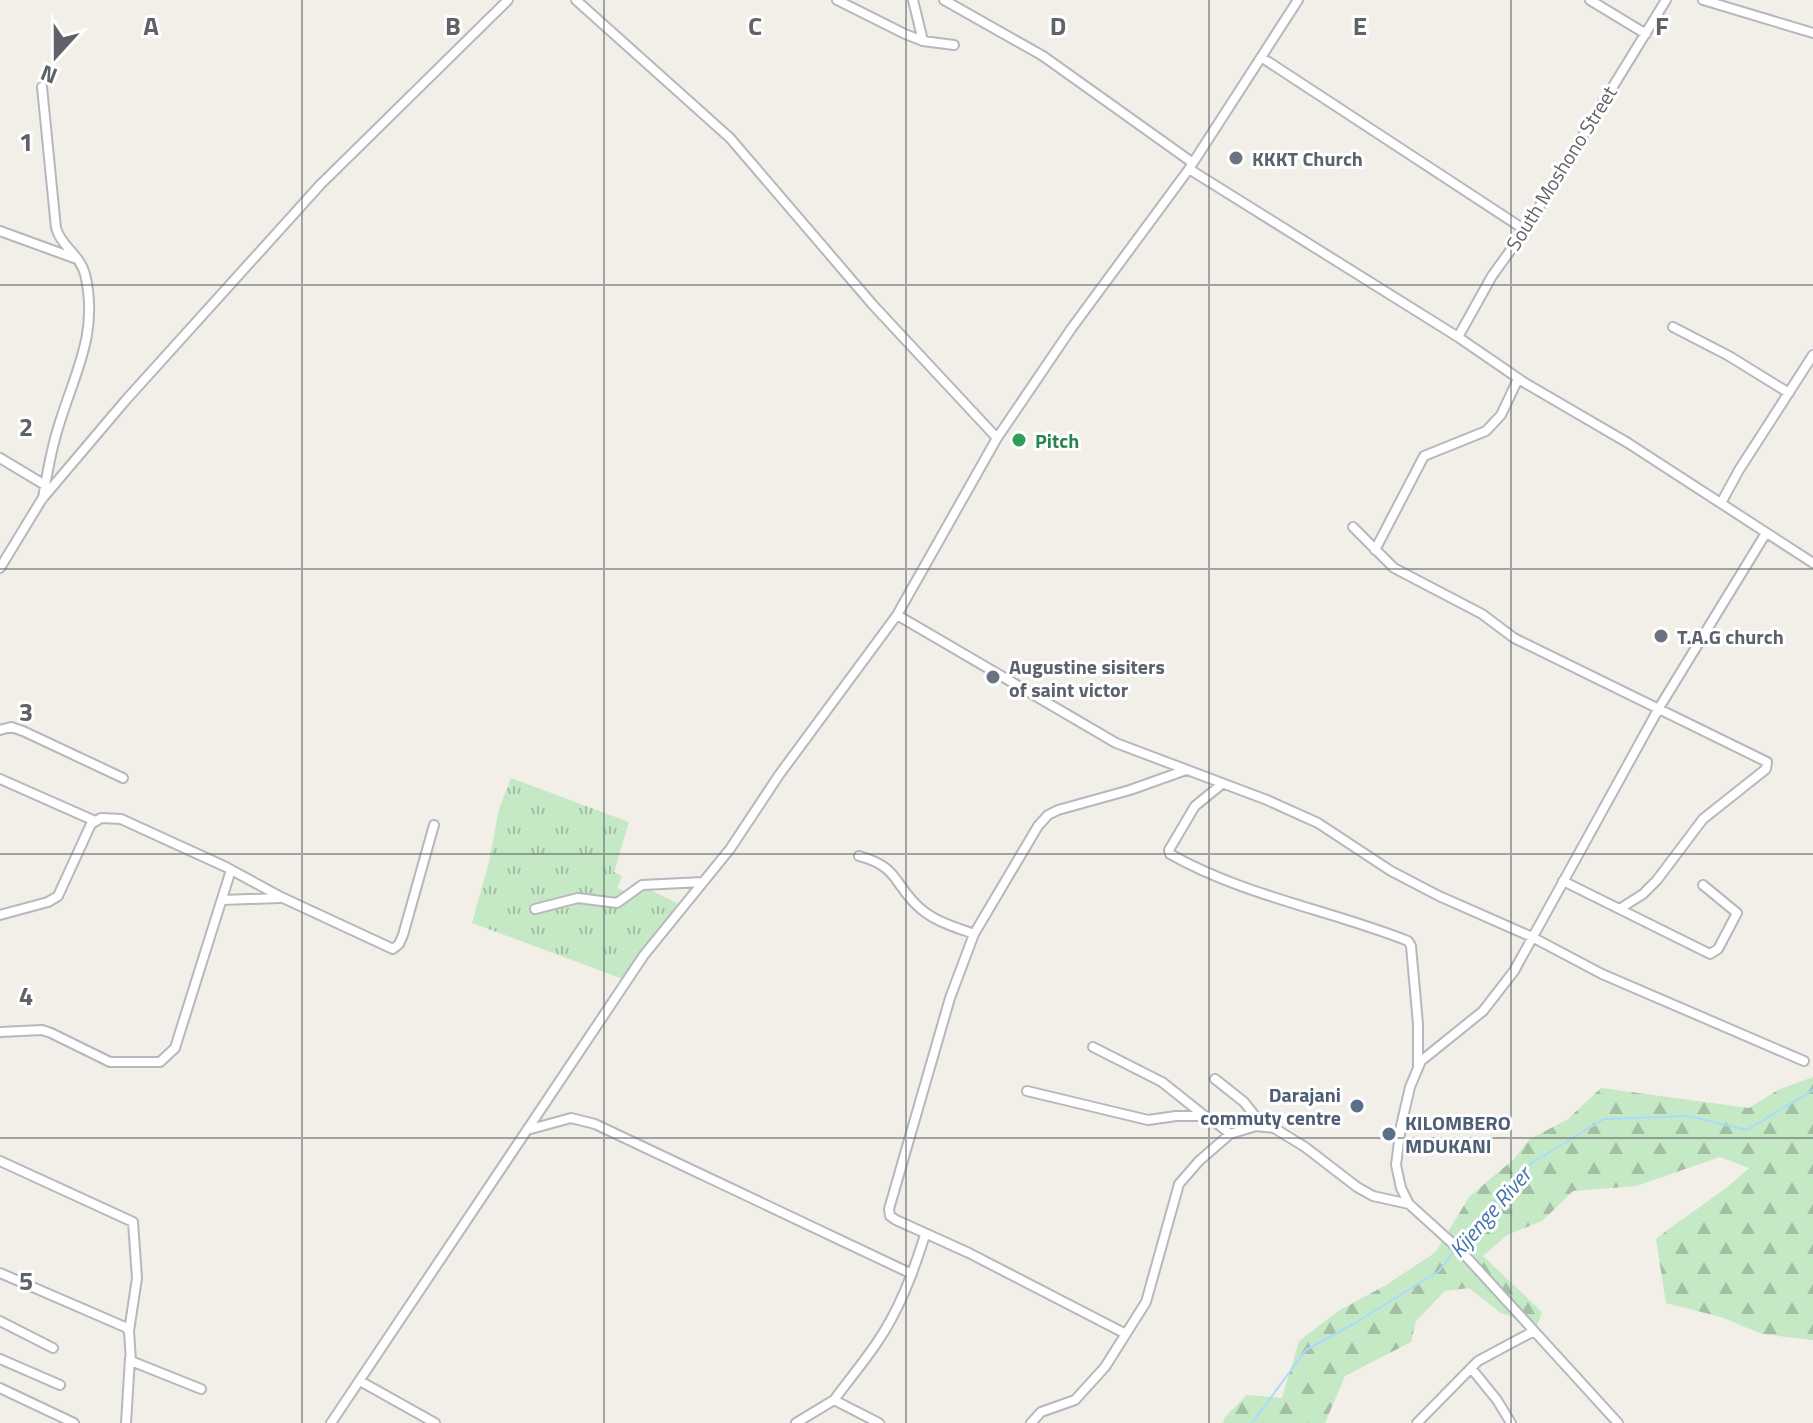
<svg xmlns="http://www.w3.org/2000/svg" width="1813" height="1423" viewBox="0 0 1813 1423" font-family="'Titillium Web',sans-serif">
	<defs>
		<pattern id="grass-tufts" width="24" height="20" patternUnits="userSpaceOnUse" patternTransform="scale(2)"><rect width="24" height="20" fill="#c5e8c5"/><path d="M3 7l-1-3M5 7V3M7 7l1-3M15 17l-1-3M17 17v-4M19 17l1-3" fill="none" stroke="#a3c0a4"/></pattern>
		<pattern id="forest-firs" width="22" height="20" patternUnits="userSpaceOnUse" patternTransform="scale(2)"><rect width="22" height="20" fill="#c5e8c5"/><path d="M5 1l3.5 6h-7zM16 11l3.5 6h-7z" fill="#a3c0a4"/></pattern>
	</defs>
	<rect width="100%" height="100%" fill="#f1efe8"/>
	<!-- grass -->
	<path fill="url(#grass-tufts)" d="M 511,778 L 629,822 L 614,872 L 622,876 L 617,888 L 629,893 L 634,882 L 687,908 L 631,982 L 472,923 L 489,862 L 499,809 Z"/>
	<!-- forest -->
	<path fill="url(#forest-firs)" d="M 1813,1077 L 1813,1340 L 1762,1334 L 1721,1317 L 1666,1303 L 1656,1239 C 1687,1214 1721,1195 1749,1168 L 1720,1157 L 1636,1186 L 1573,1191 L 1542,1221 L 1507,1235 L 1483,1256 L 1542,1312 L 1537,1326 L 1501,1313 L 1469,1288 L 1445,1291 L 1416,1321 L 1411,1342 L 1345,1376 L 1325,1423 L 1223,1423 L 1225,1417 L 1247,1395 L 1282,1398 L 1299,1341 L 1340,1310 L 1386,1285 L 1436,1252 L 1469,1197 L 1514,1159 L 1530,1139 L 1568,1119 L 1601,1088 L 1749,1108 L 1778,1090 Z"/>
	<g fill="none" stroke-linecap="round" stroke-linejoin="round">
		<!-- stream -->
		<path stroke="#aadaff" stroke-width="2" d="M 1459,1246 L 1519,1171 L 1604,1119 L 1689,1116 L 1747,1130 L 1813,1090
			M 1252,1423 L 1306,1350 L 1355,1323 L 1439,1271 L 1454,1251"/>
		<defs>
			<path id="minor" d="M 576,0 L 730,138 L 873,305 L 997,438
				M 837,0 L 905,34 L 923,41 L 954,45
				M 913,0 L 923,41
				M 944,0 L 1043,56 L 1193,163
				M 1590,0 L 1646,34
				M 1703,0 L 1813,33
				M 1261,57 L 1525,230
				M 42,87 L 56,228 C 61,246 80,255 85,274 C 99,333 75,372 59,425 C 51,449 47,474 43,498
				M 1189,169 L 1458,337 L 1525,383 L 1628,443 L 1813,563
				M 0,231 L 74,258
				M 1673,327 L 1729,356 L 1789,393
				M 1458,337 L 1492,276 L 1525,230 L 1666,0
				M 0,458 L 45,485
				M 1721,503 L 1739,470 L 1813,355
				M 1353,527 L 1394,568 L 1482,614 L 1514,638 L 1767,762 L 1766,769 L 1703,819 L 1657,880 L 1643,894 L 1621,908
				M 1375,550 L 1424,456 L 1486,431 L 1501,415 L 1518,379
				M 0,568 L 42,499 L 125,401 L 320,185 L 508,0
				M 897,615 L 1116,743 L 1267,800 L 1318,823 L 1391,871 L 1439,896 L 1532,937 L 1602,974 L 1804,1061
				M 0,730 L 11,727 L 23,731 L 123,778
				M 0,779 L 95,821
				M 1222,784 L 1195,806 L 1169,850 L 1170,854 C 1244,896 1330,910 1408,941 L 1411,946 L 1418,1024 L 1418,1066
				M 859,856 C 900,867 893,885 921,909 C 936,922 955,927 974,934
				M 1563,881 L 1710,954 L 1718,949 L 1737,913 L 1703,885
				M 222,900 L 280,898
				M 535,909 L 578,898 L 617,903 L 642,885 L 703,882
				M 0,915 L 48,902 L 58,896 L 91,824 L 101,818 L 121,819 L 226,867 L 281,897 L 393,949 L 399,944 L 403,935 L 434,825
				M 0,1032 L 42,1030 L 51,1033 L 110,1062 L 160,1062 L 175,1048 L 231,870
				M 1093,1047 L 1162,1082 L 1206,1117
				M 1215,1079 L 1244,1102 L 1263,1126
				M 1027,1091 L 1148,1120 L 1176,1116 L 1203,1116 L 1213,1120 L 1230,1134
				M 527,1130 L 571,1118 L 595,1124 L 912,1274
				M 0,1161 L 133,1222 L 137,1278 L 129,1331
				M 0,1273 L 125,1327 L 129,1331 L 131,1361 L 201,1389
				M 0,1321 L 53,1348
				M 1126,1334 L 969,1253 L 896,1220 L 890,1216 L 889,1209 L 950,998 L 974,934 L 1038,826 L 1048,815 L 1058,810 L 1130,790 L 1186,770
				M 0,1359 L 60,1385
				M 1471,1368 L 1497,1400 L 1511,1423
				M 360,1381 L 435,1423
				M 0,1388 L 74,1423
				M 834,1400 C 848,1381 863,1363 876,1344 C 899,1311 913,1273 925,1235
				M 126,1423 L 130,1358
				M 331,1423 L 644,955 L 730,849 L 779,775 L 897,615 L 997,438 L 1071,329 L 1189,169 L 1298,0
				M 796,1423 L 834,1400 L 879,1423
				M 1031,1423 L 1041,1412 L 1075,1400 L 1105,1367 L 1146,1302 L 1179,1184 L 1199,1161 L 1230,1134 L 1256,1126 L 1274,1128 L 1305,1147 L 1357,1187 L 1373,1196 L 1409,1204
				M 1417,1423 L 1478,1361 L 1534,1331
				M 1618,1423 L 1462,1252 L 1409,1204 L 1401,1188 L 1396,1165 L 1401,1126 L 1410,1087 L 1421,1061 L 1483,1011 L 1514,971 L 1659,708 L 1766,533"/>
		</defs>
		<!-- minor casing -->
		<use href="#minor" stroke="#b5b8bc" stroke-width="12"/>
		<!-- minor -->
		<use href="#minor" stroke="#fff" stroke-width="8"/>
	</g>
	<!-- grid -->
	<path fill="none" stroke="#5f6368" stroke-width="2" stroke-opacity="0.55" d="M 302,0 L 302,1423M 604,0 L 604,1423M 906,0 L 906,1423M 1209,0 L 1209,1423M 1511,0 L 1511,1423M 0,285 L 1813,285M 0,569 L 1813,569M 0,854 L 1813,854M 0,1138 L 1813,1138"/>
	<!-- markers -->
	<g fill="#6b7280" stroke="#fff" stroke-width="3">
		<circle cx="1236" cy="158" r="8"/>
		<circle cx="1661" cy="636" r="8"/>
		<circle cx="993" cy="677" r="8"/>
	</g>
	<circle fill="#2e9e5b" stroke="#fff" stroke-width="3" cx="1019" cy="440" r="8"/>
	<g fill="#5c6f8a" stroke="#fff" stroke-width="3">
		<circle cx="1357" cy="1106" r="8"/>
		<circle cx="1389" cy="1134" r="8"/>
	</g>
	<g text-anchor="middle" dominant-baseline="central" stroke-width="6" stroke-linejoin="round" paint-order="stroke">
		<!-- worship labels -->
		<g font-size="20" font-weight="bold" fill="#5b616d" stroke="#fff" text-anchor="start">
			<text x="1252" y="158">KKKT Church</text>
			<text x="1677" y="636">T.A.G church</text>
			<text x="1009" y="666">Augustine sisiters<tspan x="1009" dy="23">of saint victor</tspan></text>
		</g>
		<!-- street labels -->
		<g font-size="20" fill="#5f6368" stroke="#fff">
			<text transform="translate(1561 168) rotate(-58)">South Moshono Street</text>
		</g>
		<!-- leisure labels -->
		<g font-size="20" font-weight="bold" fill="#27864d" stroke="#fff" text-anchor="start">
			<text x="1035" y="440">Pitch</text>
		</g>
		<!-- service labels -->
		<g font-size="20" font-weight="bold" fill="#4e5e75" stroke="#fff" text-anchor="end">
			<text x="1341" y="1094">Darajani<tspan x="1341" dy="23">commuty centre</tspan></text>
			<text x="1405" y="1122" text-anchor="start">KILOMBERO<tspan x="1405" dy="23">MDUKANI</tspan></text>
		</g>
		<!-- water labels -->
		<g font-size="22" font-style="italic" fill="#4174aa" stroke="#fff">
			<text transform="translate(1490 1212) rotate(-49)">Kijenge River</text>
		</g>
	</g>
	<g font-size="26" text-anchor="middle" font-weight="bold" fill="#5f6368" stroke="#fff" stroke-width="6" stroke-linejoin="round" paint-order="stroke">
		<text x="151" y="35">A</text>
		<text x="453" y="35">B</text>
		<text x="755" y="35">C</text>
		<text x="1058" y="35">D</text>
		<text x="1360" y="35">E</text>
		<text x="1662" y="35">F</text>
		<text x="26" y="151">1</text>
		<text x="26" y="436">2</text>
		<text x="26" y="721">3</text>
		<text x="26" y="1005">4</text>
		<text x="26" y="1290">5</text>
	</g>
	<!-- north arrow -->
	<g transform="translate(56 56) rotate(201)" stroke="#ffffff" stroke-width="6" paint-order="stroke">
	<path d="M0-6L14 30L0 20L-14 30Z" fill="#5f6368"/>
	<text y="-12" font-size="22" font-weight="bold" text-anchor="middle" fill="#5f6368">N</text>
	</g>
</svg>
